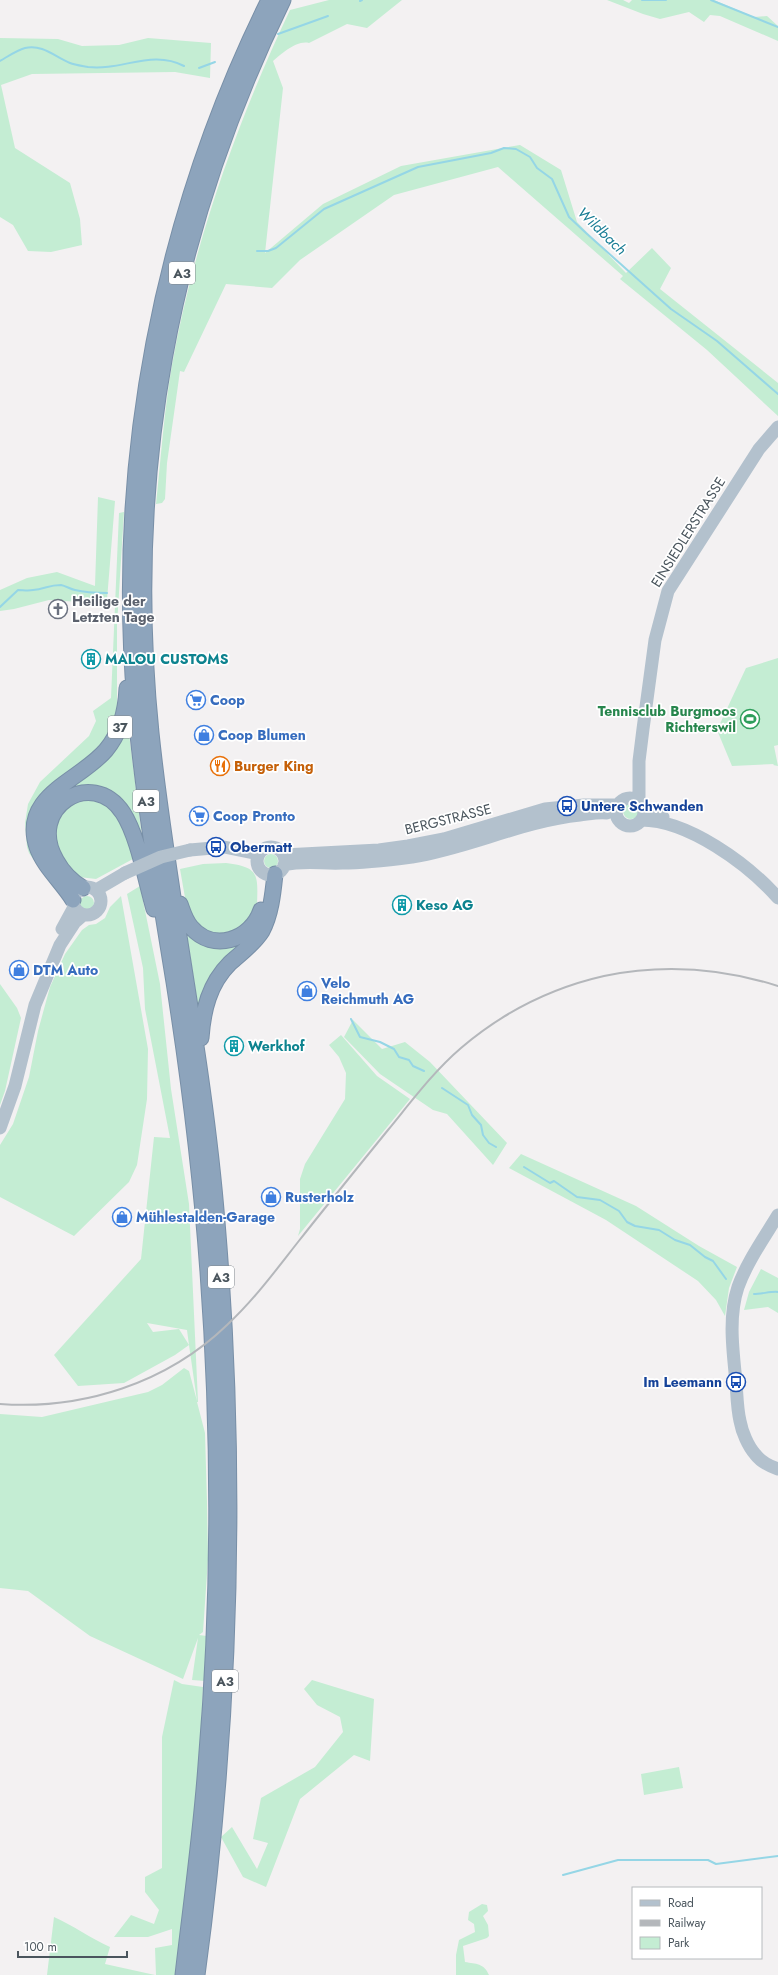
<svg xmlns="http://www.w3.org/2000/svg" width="778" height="1975" viewBox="0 0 778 1975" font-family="Jost,sans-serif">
	<rect width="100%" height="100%" fill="#f3f1f2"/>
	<!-- green -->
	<path fill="#c4edd3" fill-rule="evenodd" d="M 329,0 L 402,0 L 367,28 L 347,24 L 309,43 C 296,40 282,54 273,61 L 283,88 L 265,253 L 323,204 L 401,166 L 520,145 L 561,170 L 577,222 L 626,273 L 652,248 L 671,268 L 660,289 L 778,383 L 778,416 L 707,350 L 620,279 L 623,276 L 498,167 L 394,195 L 300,260 L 272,288 L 226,284 L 184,372 L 180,371 L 167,463 L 165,499 L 162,503 L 156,504 C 161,458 164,411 172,365 C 194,242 237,122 290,10 Z
		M 607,0 L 623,0 L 629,3 L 632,0 L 714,0 L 754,17 L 767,16 L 778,26 L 778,41 L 720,16 L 710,15 L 704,22 L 689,12 L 660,19 L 643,14 Z
		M 0,38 L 58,39 L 82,46 L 119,45 L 148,38 L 211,43 L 210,78 L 175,72 L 32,74 L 1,85 L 15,148 L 70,183 L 80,219 L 82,245 L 51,252 L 28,251 L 13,225 L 0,217 Z
		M 98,497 L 115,501 L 107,600 L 80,602 L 49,600 L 14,609 L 0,611 L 0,590 L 27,578 L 57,572 L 95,586 Z
		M 124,512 L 117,625 L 117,717 L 109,738 L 33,814 L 60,890 L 54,888 L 29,853 L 27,847 L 25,823 L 28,804 L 40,782 L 89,736 L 96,721 L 93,711 L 111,698 L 119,513 Z
		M 778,658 L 778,745 L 774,746 L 778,766 L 773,765 L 774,764 L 732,766 L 717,730 L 746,668 Z
		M 124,733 L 129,734 L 144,853 L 96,879 L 79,877 L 70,870 L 56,850 L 57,795 C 86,771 108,771 124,733 Z
		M623 811a8 8 0 1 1 16 0a8 8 0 1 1-16 0Z
		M264 861a7 7 0 1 1 14 0a7 7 0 1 1-14 0Z
		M 226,863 C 259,867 258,874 257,905 L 266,909 L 198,1006 L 186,928 L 187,909 L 180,869 L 203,864 Z
		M 140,886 L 160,984 L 171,1089 L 189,1204 L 198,1402 L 197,1402 L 205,1433 L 207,1502 L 208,1559 L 203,1632 L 199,1635 L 207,1636 L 205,1681 L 192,1680 L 198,1638 L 183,1679 L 90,1636 L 28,1591 L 0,1588 L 0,1414 L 42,1417 L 148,1392 L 162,1385 L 184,1368 L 189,1371 L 197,1401 L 189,1345 L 175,1355 L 124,1383 L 78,1386 L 54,1355 L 141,1259 L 154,1137 L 170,1138 L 145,1009 L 143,968 L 127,894 ZM 147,1323 L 187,1330 L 189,1345 L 179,1329 L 153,1332 Z
		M80 903a7 7 0 1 1 14 0a7 7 0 1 1-14 0Z
		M 121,896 L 148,1049 L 147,1099 L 137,1165 L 129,1182 L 74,1236 L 0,1197 L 0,1145 L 13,1124 L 29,1077 L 38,1031 L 50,987 L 65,954 L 82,930 L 89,925 L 96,924 L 105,918 L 110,907 Z
		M 0,984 L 17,1008 L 21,1018 L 5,1091 L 0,1105 Z
		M 353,1020 L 382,1049 L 405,1042 L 430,1062 L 507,1143 L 493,1165 L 447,1114 L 433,1110 L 380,1074 L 344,1037 Z
		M 341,1035 L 377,1076 L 410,1099 L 298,1236 L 300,1229 L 300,1179 L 305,1164 L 345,1099 L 346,1073 L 339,1057 L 329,1045 Z
		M 521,1154 L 636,1206 L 699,1246 L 737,1267 L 729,1288 L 725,1316 L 716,1300 L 698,1281 L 606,1220 L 509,1168 Z
		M 761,1269 L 778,1278 L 778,1313 L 768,1307 L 744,1310 L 749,1292 Z
		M 174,1680 L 182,1684 L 203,1687 C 199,1783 189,1879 175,1975 L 156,1975 L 155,1948 L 172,1945 L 172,1929 L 148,1937 L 114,1937 L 131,1915 L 154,1924 L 159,1910 L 145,1892 L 145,1877 L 162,1868 L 162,1737 Z
		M 312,1680 L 374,1699 L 370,1761 L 354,1755 L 300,1799 L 266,1887 L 243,1877 L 221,1837 L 232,1827 L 257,1869 L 268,1843 L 253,1839 L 261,1798 L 315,1767 L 343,1732 L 340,1717 L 317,1705 L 304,1689 Z
		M 679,1767 L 683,1788 L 644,1795 L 641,1774 Z
		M 482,1904 L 487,1905 L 488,1911 L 483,1916 L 488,1925 L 489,1936 L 487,1938 L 463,1946 L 465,1962 C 476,1964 484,1963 489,1975 L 456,1975 L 456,1955 L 459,1940 L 475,1932 L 474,1924 L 468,1920 L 469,1912 Z
		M 54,1917 C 74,1926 90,1938 110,1947 L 105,1964 L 155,1975 L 47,1975 Z"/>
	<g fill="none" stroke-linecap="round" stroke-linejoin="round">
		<!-- stream -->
		<path stroke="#95d6e6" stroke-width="2" d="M 642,0 L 666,0
			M 711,0 L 778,27
			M 360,1 L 362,0
			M 278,34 L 328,16
			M 0,61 C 7,57 17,50 25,48 C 43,44 55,57 70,63 C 75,65 83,66 88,67 C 122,71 152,49 184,66
			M 199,68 L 215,62
			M 257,251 L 268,251 L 276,248 L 324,209 L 418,167 L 491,153 L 504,148 L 516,149 L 530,157 L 537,168 L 552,179 L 569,217 L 586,233 L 671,309 L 717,341 L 778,394
			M 0,607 L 18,590 C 23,590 28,591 33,590 C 45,589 48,585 61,585 C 66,586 70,589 75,590 C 83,592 99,593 107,593
			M 351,1019 L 360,1037 L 380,1042 L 394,1049 L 399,1057 L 409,1060 L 413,1066 L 424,1071
			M 442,1088 L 468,1105 L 472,1115 L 481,1125 L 483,1135 L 489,1143 L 496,1147
			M 524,1167 L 550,1183 L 554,1181 L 577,1197 L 600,1200 L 619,1211 L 627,1222 L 635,1226 L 659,1230 L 675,1240 L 690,1245 L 705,1257 L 713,1261 L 726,1279
			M 754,1294 C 761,1294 773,1291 778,1292
			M 563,1875 L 618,1860 L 708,1860 L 716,1864 L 778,1856"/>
		<defs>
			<path id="highway" d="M 83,888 C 71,881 62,871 56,860 C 26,808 92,766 123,813 C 138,836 146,882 154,909
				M 73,900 C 62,882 44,867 37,847 C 20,795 80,781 106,750 C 121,732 126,711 127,688
				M 180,904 C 183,912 185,920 191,927 C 213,953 251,940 261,910
				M 201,1038 C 203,1010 209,984 230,963 C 241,953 254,944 262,931 C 271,914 273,893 275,874
				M 183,1975 C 191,1905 201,1835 206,1765 C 220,1601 220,1436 208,1272 C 201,1175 189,1078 174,982 C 159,889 143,797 135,703 C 115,461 161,218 269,0
				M 197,1975 C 231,1725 238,1473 217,1222 C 204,1058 168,897 151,733 C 125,475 169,233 283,0"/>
		</defs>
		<!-- highway casing -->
		<use href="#highway" stroke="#788fa7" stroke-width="17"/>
		<!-- major -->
		<path stroke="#b3c1cd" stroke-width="13" d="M616 812a14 14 0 1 1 28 0a14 14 0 1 1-28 0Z
			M 639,801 L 639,761 L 643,729 L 655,640 L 668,591 L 759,449 L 778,427
			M 644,809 L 663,817
			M 641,820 C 688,820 748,864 778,898
			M257 861a14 14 0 1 1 28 0a14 14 0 1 1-28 0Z
			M 190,850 L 224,847 L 259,854
			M 284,855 L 379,850 L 408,846 L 444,839 L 545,809 L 584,805 L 618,805
			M 284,865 C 304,860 322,864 342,863 C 365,863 389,860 412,857 C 469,848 522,821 580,815 C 589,814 598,812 607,813
			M73 901a14 14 0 1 1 28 0a14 14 0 1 1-28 0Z
			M 96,890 L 125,873
			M 62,929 L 74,907
			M 0,1128 L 15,1086 L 35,1005 L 60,945 L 75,922 L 83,915
			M 778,1215 C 764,1238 747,1262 738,1287 C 728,1317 733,1351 736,1382 C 737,1395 737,1408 740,1421 C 742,1432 748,1446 755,1454 C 761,1462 769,1466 778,1469"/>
		<!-- highway -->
		<use href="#highway" stroke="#8da4bc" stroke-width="15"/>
		<!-- rail -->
		<path stroke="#b4b7bb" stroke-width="2" d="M 0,1404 C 83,1410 167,1383 227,1325 C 254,1300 276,1270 298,1242 C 328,1204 358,1167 388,1130 C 411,1102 433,1072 461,1048 C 502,1013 551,988 604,976 C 662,964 721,968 778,986"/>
		<!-- major-bridge -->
		<path stroke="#b3c1cd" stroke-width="13" d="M 125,873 L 161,857 L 190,850"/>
	</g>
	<!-- icons -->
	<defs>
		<symbol id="church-ring" viewBox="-11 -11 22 22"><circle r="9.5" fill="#fff" stroke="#6b7280" stroke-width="1.5"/><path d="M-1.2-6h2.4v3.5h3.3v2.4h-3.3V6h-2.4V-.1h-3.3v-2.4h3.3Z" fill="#6b7280"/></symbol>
		<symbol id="building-ring" viewBox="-11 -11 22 22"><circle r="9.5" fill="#fff" stroke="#0f9aa8" stroke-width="1.5"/><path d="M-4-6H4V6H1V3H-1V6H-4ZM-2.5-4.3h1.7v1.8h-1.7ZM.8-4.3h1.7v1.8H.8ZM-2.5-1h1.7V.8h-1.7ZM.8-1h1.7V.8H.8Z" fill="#0f9aa8"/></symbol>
		<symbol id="supermarket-ring" viewBox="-11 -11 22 22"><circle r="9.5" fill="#fff" stroke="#3f7fe0" stroke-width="1.5"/><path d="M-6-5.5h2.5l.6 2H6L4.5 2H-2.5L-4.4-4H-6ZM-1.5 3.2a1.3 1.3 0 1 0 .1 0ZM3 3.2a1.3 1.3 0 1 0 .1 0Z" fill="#3f7fe0"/></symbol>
		<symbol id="stadium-ring" viewBox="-11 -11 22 22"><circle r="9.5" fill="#fff" stroke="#2e9e5b" stroke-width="1.5"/><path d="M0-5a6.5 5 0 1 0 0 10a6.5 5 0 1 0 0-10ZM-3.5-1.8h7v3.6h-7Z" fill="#2e9e5b"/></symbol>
		<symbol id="shop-ring" viewBox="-11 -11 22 22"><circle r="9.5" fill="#fff" stroke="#3f7fe0" stroke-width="1.5"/><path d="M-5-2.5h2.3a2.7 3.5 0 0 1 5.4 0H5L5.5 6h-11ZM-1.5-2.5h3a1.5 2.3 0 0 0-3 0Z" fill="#3f7fe0"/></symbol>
		<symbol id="restaurant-ring" viewBox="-11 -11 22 22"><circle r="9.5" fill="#fff" stroke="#e8710a" stroke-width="1.5"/><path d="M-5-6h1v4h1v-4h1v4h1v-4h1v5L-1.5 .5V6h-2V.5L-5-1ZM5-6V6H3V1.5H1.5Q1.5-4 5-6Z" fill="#e8710a"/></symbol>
		<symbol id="bus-ring" viewBox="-11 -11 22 22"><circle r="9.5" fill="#fff" stroke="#1a4fb4" stroke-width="1.5"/><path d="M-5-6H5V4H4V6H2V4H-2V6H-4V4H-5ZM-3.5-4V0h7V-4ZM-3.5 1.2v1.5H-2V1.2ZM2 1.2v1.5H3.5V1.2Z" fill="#1a4fb4"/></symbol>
	</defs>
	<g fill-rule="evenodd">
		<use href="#church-ring" x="47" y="598" width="22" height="22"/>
		<use href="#building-ring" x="80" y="648" width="22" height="22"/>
		<use href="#supermarket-ring" x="185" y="689" width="22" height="22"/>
		<use href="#stadium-ring" x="739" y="708" width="22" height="22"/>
		<use href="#shop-ring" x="193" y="724" width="22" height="22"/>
		<use href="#restaurant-ring" x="209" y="755" width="22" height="22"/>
		<use href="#bus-ring" x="556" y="795" width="22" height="22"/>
		<use href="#supermarket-ring" x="188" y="805" width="22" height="22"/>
		<use href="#bus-ring" x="205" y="836" width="22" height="22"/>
		<use href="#building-ring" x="391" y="894" width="22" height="22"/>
		<use href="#shop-ring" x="8" y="959" width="22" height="22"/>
		<use href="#shop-ring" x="296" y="980" width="22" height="22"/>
		<use href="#building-ring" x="223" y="1035" width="22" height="22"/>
		<use href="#shop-ring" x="260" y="1186" width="22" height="22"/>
		<use href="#shop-ring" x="111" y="1206" width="22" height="22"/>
		<use href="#bus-ring" x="725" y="1371" width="22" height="22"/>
	</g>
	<g text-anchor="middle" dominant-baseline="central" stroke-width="3.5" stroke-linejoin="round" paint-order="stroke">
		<!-- shield labels -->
		<g fill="#fff" stroke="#80888e" stroke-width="1">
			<rect x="169" y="262" width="26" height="22" rx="3"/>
			<rect x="108" y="716" width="24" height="22" rx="3"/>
			<rect x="133" y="790" width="26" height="22" rx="3"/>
			<rect x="208" y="1266" width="26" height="22" rx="3"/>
			<rect x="212" y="1670" width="26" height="22" rx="3"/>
		</g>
		<g font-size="13" font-weight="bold" fill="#4a555d">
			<text x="182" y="273">A3</text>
			<text x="120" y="727">37</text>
			<text x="146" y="801">A3</text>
			<text x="221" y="1277">A3</text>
			<text x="225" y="1681">A3</text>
		</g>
		<!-- street labels -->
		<g font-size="14" fill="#4a555d" stroke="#fff">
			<text transform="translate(688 532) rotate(-58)">EINSIEDLERSTRASSE</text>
			<text transform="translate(448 819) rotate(-14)">BERGSTRASSE</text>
		</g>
		<!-- worship labels -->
		<g font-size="14" font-weight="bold" fill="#5b616d" stroke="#fff" text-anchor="start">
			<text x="72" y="601">Heilige der<tspan x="72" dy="16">Letzten Tage</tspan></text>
		</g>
		<!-- culture labels -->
		<g font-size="14" font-weight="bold" fill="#0d838f" stroke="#fff" text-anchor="start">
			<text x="105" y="659">MALOU CUSTOMS</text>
			<text x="416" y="905">Keso AG</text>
			<text x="248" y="1046">Werkhof</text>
		</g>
		<!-- shop labels -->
		<g font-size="14" font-weight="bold" fill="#366cbe" stroke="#fff" text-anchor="start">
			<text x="210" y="700">Coop</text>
			<text x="218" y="735">Coop Blumen</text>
			<text x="213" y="816">Coop Pronto</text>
			<text x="33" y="970">DTM Auto</text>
			<text x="321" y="983">Velo<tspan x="321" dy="16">Reichmuth AG</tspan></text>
			<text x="285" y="1197">Rusterholz</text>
			<text x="136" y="1217">Mühlestalden-Garage</text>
		</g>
		<!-- leisure labels -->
		<g font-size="14" font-weight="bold" fill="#27864d" stroke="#fff" text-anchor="end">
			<text x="736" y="711">Tennisclub Burgmoos<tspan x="736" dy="16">Richterswil</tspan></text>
		</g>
		<!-- food labels -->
		<g font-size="14" font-weight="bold" fill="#c56008" stroke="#fff" text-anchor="start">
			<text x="234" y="766">Burger King</text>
		</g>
		<!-- transit labels -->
		<g font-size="14" font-weight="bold" fill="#164399" stroke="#fff" text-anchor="start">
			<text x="581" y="806">Untere Schwanden</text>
			<text x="230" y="847">Obermatt</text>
			<text x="722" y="1382" text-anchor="end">Im Leemann</text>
		</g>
		<!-- water labels -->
		<g font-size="15" font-style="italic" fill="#177c94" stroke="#fff">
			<text transform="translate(602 231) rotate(44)">Wildbach</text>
		</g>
	</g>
	<!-- legend -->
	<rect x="632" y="1887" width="130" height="72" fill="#ffffff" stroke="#b7bbbe"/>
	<rect x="640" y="1900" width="20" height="6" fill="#b3c1cd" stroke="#b7bbbe"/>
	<text x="668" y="1907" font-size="12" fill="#4a555d">Road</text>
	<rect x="640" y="1920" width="20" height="6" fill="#b4b7bb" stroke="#b7bbbe"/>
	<text x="668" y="1927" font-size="12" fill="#4a555d">Railway</text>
	<rect x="640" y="1937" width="20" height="12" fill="#c4edd3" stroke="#b7bbbe"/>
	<text x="668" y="1947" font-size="12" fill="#4a555d">Park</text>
	<!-- scale -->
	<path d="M18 1951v6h109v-6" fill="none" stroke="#4a555d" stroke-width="2"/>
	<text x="24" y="1951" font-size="12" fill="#4a555d" stroke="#ffffff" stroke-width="3" paint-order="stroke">100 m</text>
</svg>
